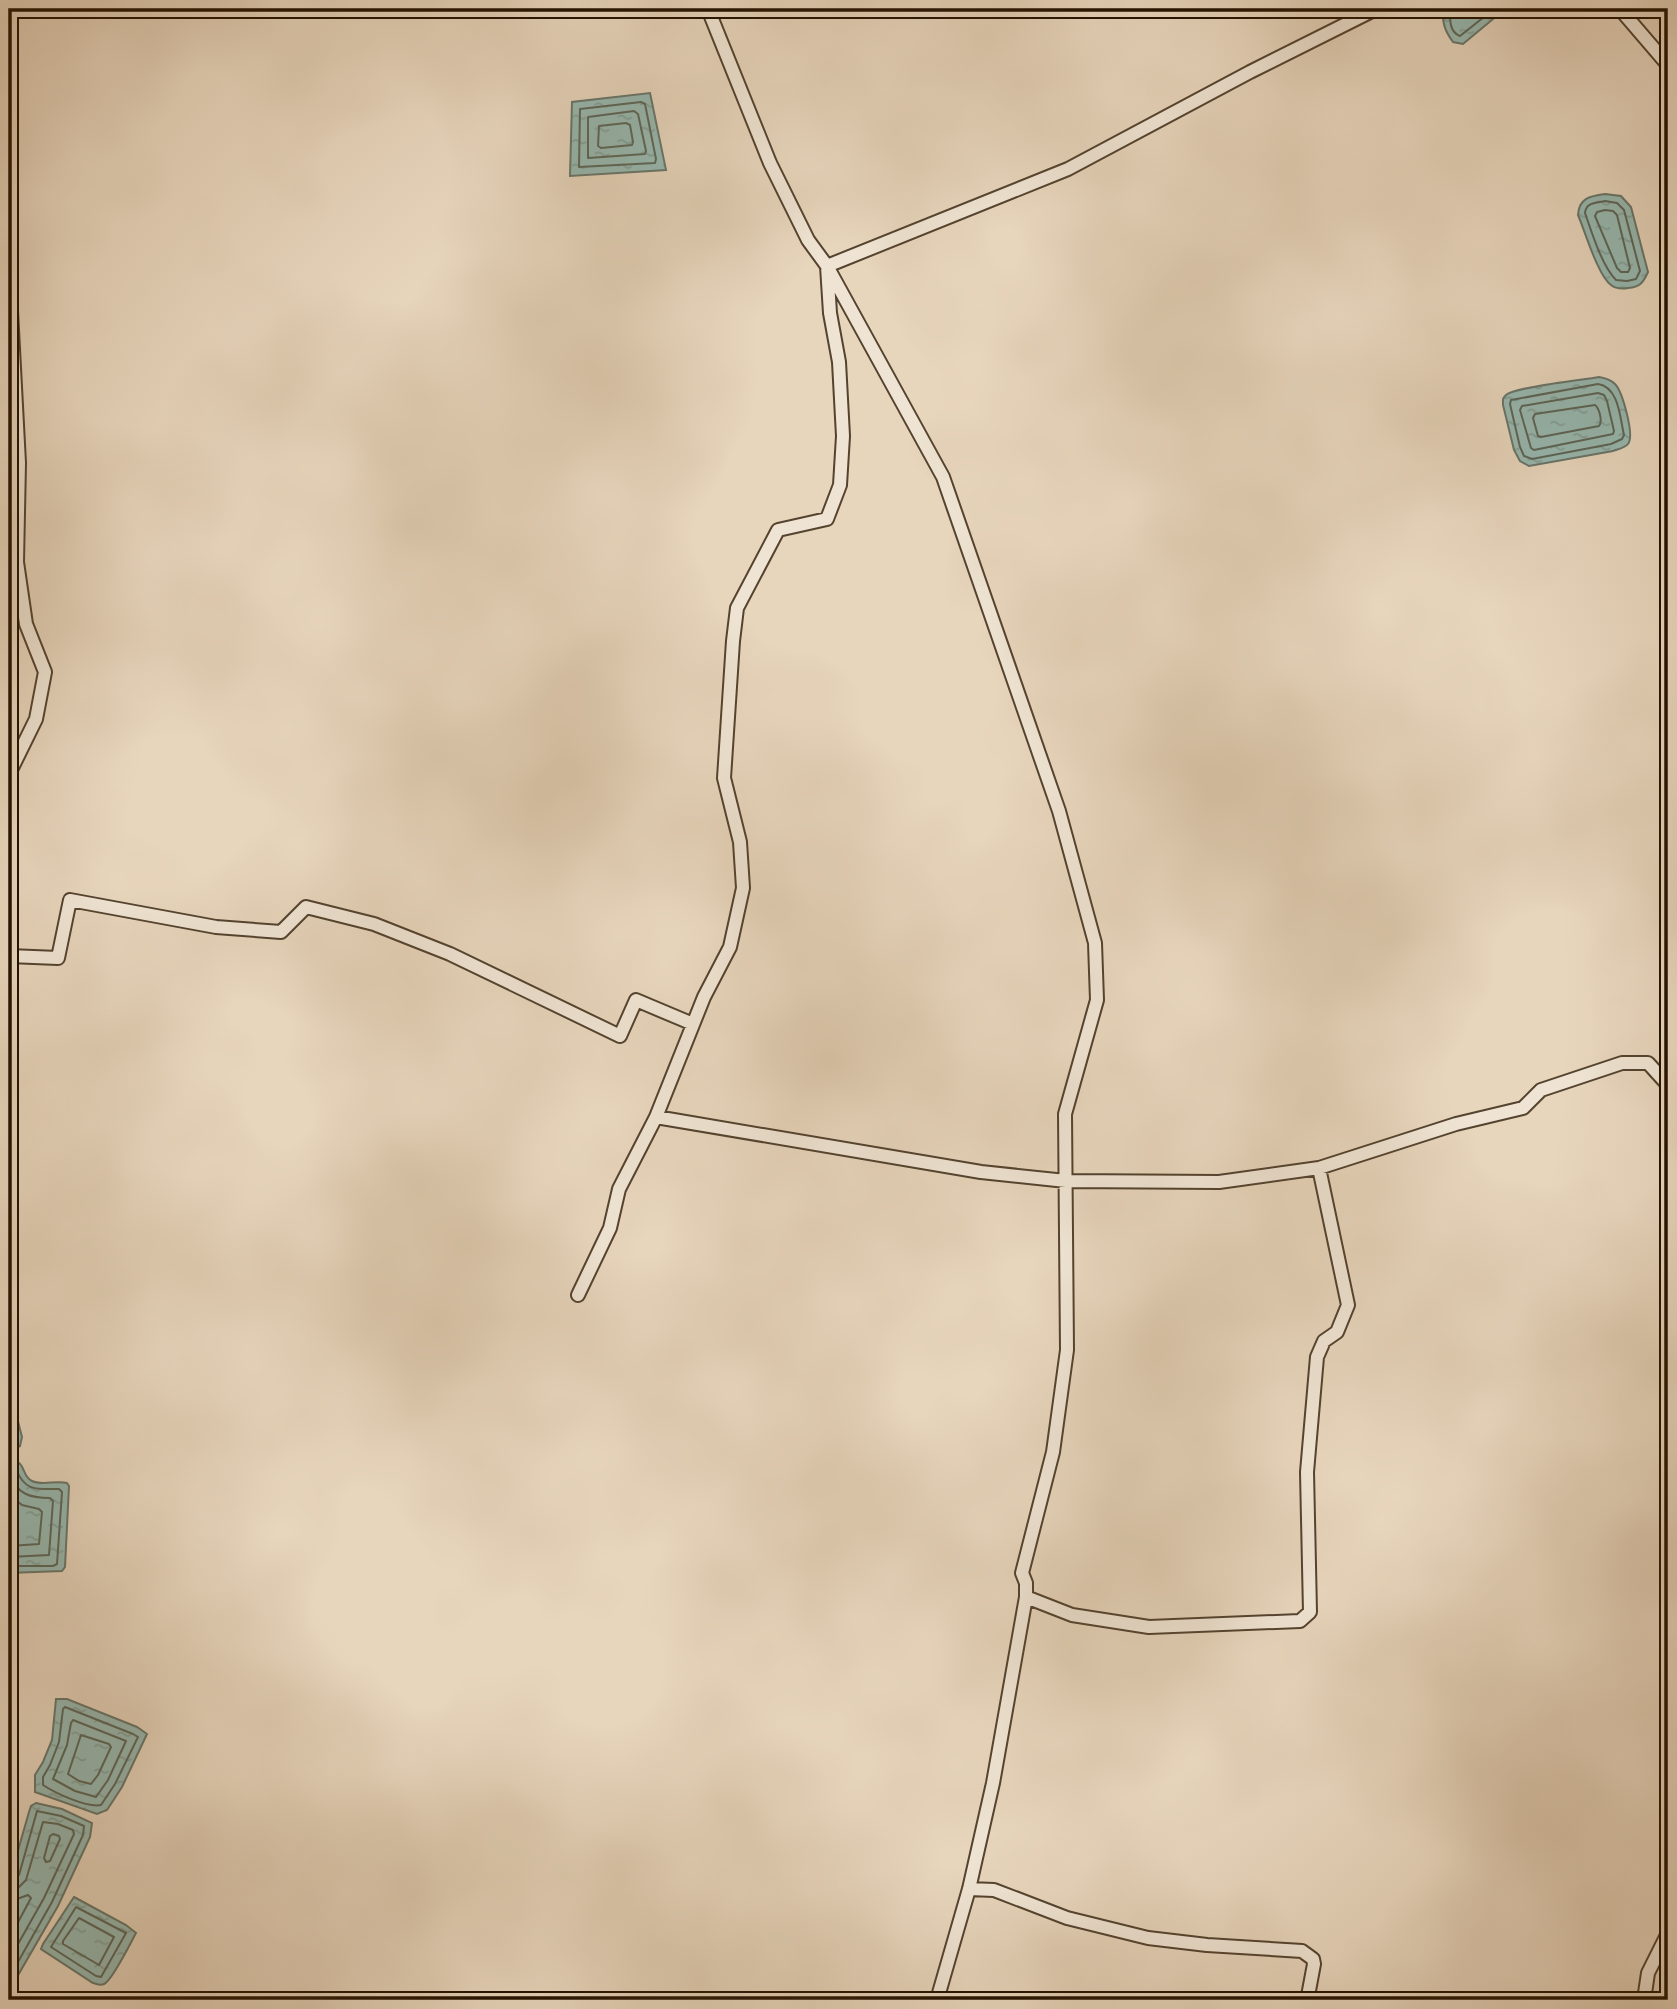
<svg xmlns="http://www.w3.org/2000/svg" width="1677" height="2009" viewBox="0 0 1677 2009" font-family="'Sorts Mill Goudy',serif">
	<defs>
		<pattern id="water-ripples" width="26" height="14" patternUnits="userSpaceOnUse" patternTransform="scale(1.75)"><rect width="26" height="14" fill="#97b9b1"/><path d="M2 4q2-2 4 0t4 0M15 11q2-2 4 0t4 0" fill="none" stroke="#829e96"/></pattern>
	</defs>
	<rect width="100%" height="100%" fill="#e7d5bc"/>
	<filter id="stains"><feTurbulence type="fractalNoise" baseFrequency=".00286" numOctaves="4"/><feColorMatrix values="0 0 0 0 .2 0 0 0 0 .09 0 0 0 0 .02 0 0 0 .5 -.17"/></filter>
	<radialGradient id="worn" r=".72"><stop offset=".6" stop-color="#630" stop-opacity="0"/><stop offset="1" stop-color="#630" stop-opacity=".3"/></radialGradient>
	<!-- water -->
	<path fill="url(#water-ripples)" stroke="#69766a" stroke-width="2" d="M 1443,9 L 1505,9 L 1463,44 L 1453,42 C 1445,31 1442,23 1443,9 Z
		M 650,93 L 666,170 L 570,176 L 572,102 Z
		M 1605,194 L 1621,196 L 1631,207 L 1648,272 C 1643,283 1640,287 1628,288 C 1622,289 1616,289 1611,285 C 1598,276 1585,231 1578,215 C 1579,198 1590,196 1605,194 Z
		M 1599,377 C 1605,378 1610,379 1615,384 C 1622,391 1635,435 1628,444 C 1625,448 1618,449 1613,451 L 1529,466 L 1520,461 L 1514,450 L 1503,405 C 1503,400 1502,399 1506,395 C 1515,387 1583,380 1599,377 Z
		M 9,1386 L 22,1437 L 20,1446 L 9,1452 Z
		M 9,1460 C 28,1461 20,1475 32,1481 C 42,1486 56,1480 67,1483 L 69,1486 L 65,1567 L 62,1571 L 9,1573 Z
		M 56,1699 L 67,1699 L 137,1727 L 147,1734 L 122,1787 L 107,1810 L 97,1814 L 35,1792 L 35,1775 L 43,1762 L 52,1740 Z
		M 36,1803 L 62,1809 L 92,1823 L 90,1837 L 58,1906 L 17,1977 L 9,1978 L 9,1882 L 29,1812 L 31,1806 Z
		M 74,1897 L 126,1925 L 136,1933 C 131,1942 112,1981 104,1984 C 100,1986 97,1984 93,1983 L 41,1949 L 43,1944 Z"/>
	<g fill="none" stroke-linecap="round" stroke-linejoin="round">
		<!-- shore -->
		<path stroke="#5d6658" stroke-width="2" d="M 1450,9 C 1450,19 1449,32 1460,36 L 1494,9
			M 641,102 L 645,104 L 656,159 L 655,163 L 579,167 L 580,109 Z
			M 634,111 L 638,114 L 646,151 L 645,154 L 588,158 L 588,117 Z
			M 626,123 L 630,125 L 633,142 L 632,145 L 601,148 L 598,146 L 599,126 Z
			M 1605,201 L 1617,203 L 1624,210 L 1640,271 L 1636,279 L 1627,281 L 1616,280 C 1602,266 1592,233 1585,213 C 1586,202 1596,203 1605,201 Z
			M 1605,210 L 1613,211 L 1617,215 L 1630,268 L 1628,272 L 1621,272 L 1617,268 L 1595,216 L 1597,212 Z
			M 1598,384 C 1619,387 1620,418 1624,435 L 1622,439 L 1611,444 L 1532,459 L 1524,456 L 1520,447 L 1510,404 L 1511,400 Z
			M 1598,393 L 1604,395 L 1607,401 L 1614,431 L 1613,434 L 1534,450 L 1531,448 L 1520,410 L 1522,406 Z
			M 1595,405 C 1599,408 1603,421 1599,426 L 1541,437 L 1538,436 L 1533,418 L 1535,414 Z
			M 9,1467 L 16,1469 C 25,1492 37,1489 59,1489 L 62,1492 L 57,1564 L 53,1566 L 9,1566
			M 9,1476 C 19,1494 29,1498 50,1498 L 53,1501 L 49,1555 L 9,1557
			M 9,1495 L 22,1505 L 39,1509 L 42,1512 L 39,1544 L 9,1546
			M 65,1707 L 133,1734 L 138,1737 L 115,1784 L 101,1805 C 87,1808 55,1793 43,1785 L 43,1777 L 50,1765 L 59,1742 L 63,1709 Z
			M 73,1720 L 126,1741 L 108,1780 L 96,1797 L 75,1791 L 53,1779 L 67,1745 L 71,1723 Z
			M 81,1735 L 109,1744 L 111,1747 L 98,1775 L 91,1784 L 79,1781 L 68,1774 Z
			M 53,1834 L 59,1836 L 60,1839 L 50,1861 L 46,1862 L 44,1858 L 50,1836 Z
			M 9,1880 L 15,1879 L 19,1875 L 37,1811 L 61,1816 L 84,1826 L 83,1835 L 52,1902 L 14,1969 L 9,1971
			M 9,1889 L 19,1887 L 26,1880 L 43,1822 L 58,1824 L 73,1830 L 74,1834 L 44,1898 L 9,1960
			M 9,1900 L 17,1899 L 28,1895 L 31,1898 L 9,1939
			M 76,1907 L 126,1933 L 101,1977 L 96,1976 L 51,1947 Z
			M 79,1918 L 114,1937 L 99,1965 L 63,1944 L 63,1941 Z"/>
		<defs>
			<path id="street" d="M 1620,9 L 1668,65
				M 9,273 L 19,463 L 17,562 L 26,624 L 45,672 L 36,719 L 9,774
				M 9,956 L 58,958 L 70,900 L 216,927 L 281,932 L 306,907 L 374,924 L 450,954 L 620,1036 L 636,1000 L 693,1024
				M 656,1117 L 981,1172 L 1066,1181 L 1219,1182 L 1319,1168
				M 578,1295 L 610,1228 L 619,1189 L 656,1117 L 704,997 L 730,947 L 743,888 L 740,842 L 724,778 L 733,641 L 737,608 L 778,530 L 827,519 L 840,485 L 843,436 L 839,362 L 830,313 L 827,266 L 808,240 L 770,163 L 708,9
				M 1026,1597 L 1072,1615 L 1149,1627 L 1300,1621 L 1310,1612 L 1307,1472 L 1317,1357 L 1324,1341 L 1337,1332 L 1348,1305 L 1319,1168 L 1456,1124 L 1523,1108 L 1541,1090 L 1622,1063 L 1648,1063 L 1668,1085
				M 969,1889 L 994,1890 L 1067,1918 L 1148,1938 L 1207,1945 L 1302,1951 L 1313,1959 L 1314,1964 L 1308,1996 L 1309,2000
				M 937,2000 L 969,1889 L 993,1783 L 1026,1597 L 1026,1583 L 1022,1573 L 1053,1452 L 1067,1350 L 1065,1114 L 1097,1000 L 1095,943 L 1059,811 L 943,477 L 827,266 L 1068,169 L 1250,72 L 1376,9
				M 1644,2000 L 1648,1973 L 1668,1933"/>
		</defs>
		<!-- street casing -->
		<use href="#street" stroke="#54432f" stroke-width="16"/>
		<!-- street -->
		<use href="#street" stroke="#efe4d3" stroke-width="12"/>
	</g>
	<!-- margin -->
	<rect width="1677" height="2009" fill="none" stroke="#e7d5bc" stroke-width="35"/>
	<rect x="10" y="10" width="1656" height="1988" fill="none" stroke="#231200" stroke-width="3.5"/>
	<rect x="18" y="18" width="1642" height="1974" fill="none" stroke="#231200" stroke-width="2"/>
	<rect width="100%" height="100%" filter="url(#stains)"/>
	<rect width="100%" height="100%" fill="url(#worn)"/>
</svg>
